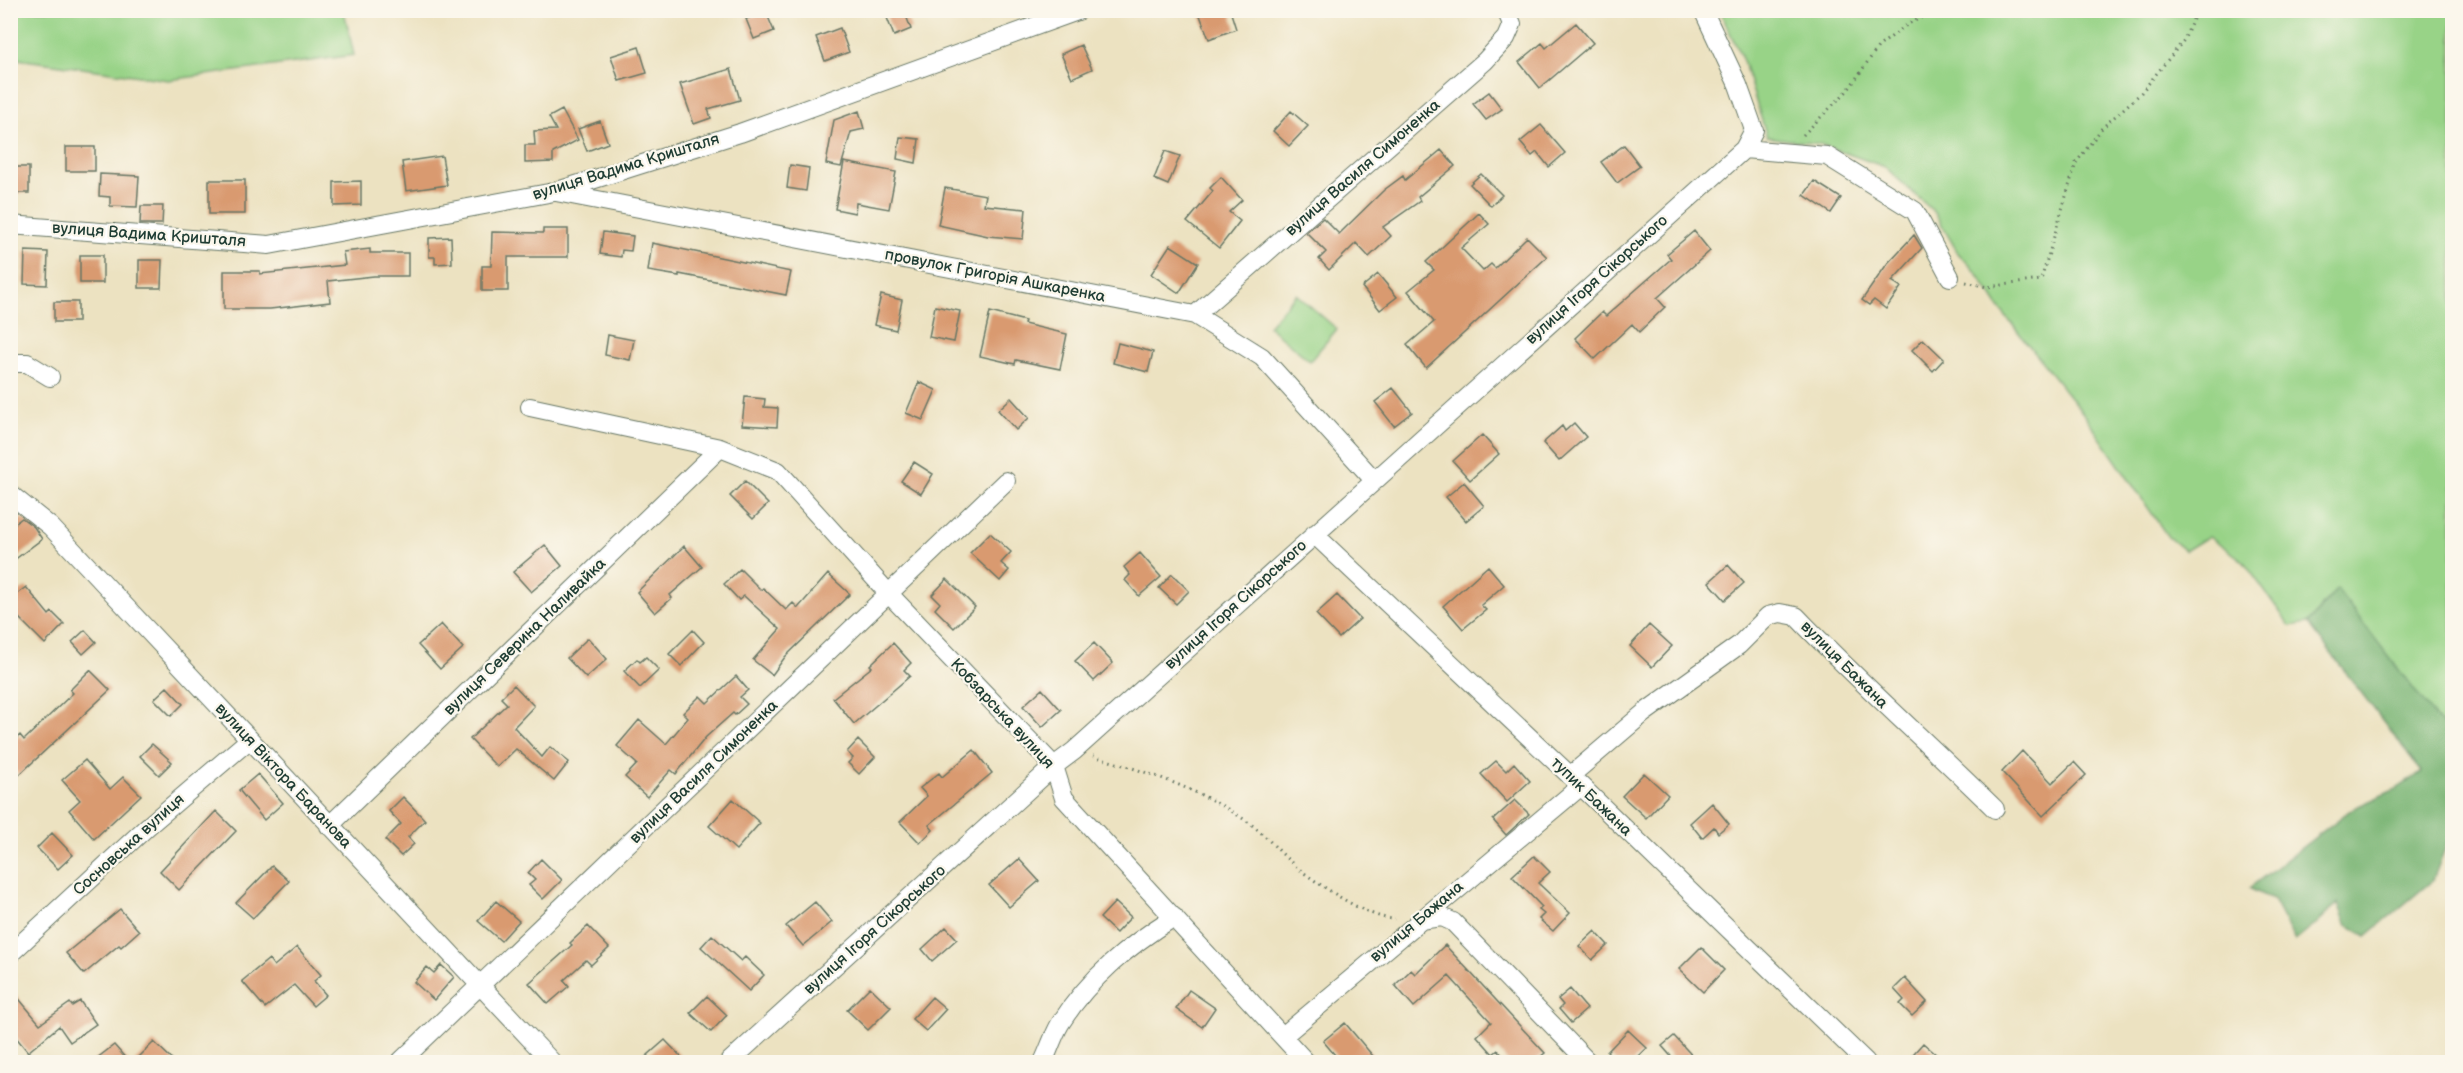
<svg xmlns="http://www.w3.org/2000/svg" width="2463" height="1073" viewBox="0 0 2463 1073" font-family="'Balsamiq Sans',sans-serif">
	<rect width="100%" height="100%" fill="#fbf7ec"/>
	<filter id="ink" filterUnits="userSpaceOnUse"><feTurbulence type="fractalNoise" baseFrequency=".0167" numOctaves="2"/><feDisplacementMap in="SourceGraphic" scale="12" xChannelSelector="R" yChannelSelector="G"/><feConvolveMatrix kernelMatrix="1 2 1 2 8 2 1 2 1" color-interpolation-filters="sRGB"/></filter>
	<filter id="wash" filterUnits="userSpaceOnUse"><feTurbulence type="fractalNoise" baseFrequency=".008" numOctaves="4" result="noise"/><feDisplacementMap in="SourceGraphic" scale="24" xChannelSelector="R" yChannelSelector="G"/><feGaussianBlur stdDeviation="1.35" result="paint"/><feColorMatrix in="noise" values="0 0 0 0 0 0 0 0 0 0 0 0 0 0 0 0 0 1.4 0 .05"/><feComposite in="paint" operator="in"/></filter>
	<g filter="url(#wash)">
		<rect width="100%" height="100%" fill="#ece2c1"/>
		<!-- green -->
		<path fill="#98d387" stroke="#5c885e" stroke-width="1.5" d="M 11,10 L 344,11 L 354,55 L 168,80 L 11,58 Z
			M 1720,11 L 2452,11 L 2452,733 L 2435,717 L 2328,599 L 2308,623 L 2290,626 L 2243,561 L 2209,536 L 2185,551 L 2168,537 L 2086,417 L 2000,309 L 1977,273 L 1958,253 L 1935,213 L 1885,167 L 1820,144 L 1767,137 L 1744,63 Z
			M 1296,294 L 1337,329 L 1310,361 L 1268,326 Z"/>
		<!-- forest -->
		<path fill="#7ab574" stroke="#4c7954" stroke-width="1.5" d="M 2337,589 L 2435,717 L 2452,733 L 2452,843 L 2447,843 L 2433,880 L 2366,936 L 2346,924 L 2338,903 L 2315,925 L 2295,941 L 2273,900 L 2249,888 L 2352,809 L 2398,788 L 2422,772 L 2308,623 Z"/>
		<g id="blocks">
			<!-- building -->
			<path fill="#d99a70" d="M 884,10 L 904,10 L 911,29 L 894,36 Z
				M 1198,10 L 1230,10 L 1236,29 L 1209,39 Z
				M 766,12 L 774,31 L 754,39 L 746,19 Z
				M 1576,23 L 1593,43 L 1540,88 L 1519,62 L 1542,43 L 1546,48 Z
				M 840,28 L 849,52 L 825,61 L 816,37 Z
				M 1081,45 L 1092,69 L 1072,78 L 1061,54 Z
				M 639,47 L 647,73 L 619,81 L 611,56 Z
				M 731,69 L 740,100 L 708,109 L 711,118 L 694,124 L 680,84 Z
				M 1489,92 L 1502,109 L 1486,120 L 1473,104 Z
				M 562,110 L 578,140 L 553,153 L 553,162 L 525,163 L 525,145 L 535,145 L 534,131 L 556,130 L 549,117 Z
				M 859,111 L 864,129 L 851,132 L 841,167 L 826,164 L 834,120 Z
				M 1291,111 L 1308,126 L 1289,146 L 1273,131 Z
				M 600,121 L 608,143 L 587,151 L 578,129 Z
				M 1541,125 L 1565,153 L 1549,167 L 1537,152 L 1532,156 L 1520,142 Z
				M 900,137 L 919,139 L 916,163 L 897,159 Z
				M 1624,145 L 1640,166 L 1617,183 L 1601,162 Z
				M 66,147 L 95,147 L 95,171 L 66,171 Z
				M 1441,150 L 1455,166 L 1418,197 L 1420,201 L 1383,227 L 1391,236 L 1369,257 L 1356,243 L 1329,270 L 1319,259 L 1326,252 L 1306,232 L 1323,218 L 1339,234 L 1384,190 L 1403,176 L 1405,180 Z
				M 1165,151 L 1180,156 L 1168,185 L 1154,179 Z
				M 442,156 L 447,185 L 406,191 L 402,162 Z
				M 844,162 L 896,172 L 889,209 L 856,203 L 855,213 L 835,209 Z
				M 790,165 L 809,168 L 806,191 L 787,188 Z
				M 10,167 L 29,167 L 29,193 L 10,193 Z
				M 100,174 L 139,176 L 137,207 L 110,206 L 110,197 L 99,196 Z
				M 1481,174 L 1502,195 L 1491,206 L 1470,184 Z
				M 1221,177 L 1242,200 L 1229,212 L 1240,221 L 1219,248 L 1187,222 L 1213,191 L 1210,188 Z
				M 209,180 L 245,180 L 245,214 L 209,214 Z
				M 361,181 L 361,205 L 334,206 L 334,182 Z
				M 1814,181 L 1841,198 L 1831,213 L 1804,195 Z
				M 945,188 L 986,195 L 984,205 L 1026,209 L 1023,239 L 988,236 L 938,225 Z
				M 141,206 L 163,206 L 162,224 L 140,224 Z
				M 1479,213 L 1489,224 L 1461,248 L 1483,271 L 1491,264 L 1495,268 L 1527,237 L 1547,257 L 1426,368 L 1407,345 L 1434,322 L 1408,291 L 1434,270 L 1426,262 Z
				M 543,229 L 568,229 L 568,257 L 508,257 L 508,291 L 482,291 L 482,266 L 491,266 L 492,232 L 543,233 Z
				M 1694,231 L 1710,251 L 1657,298 L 1665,307 L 1639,332 L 1632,324 L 1595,359 L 1575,338 L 1602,312 L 1606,316 L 1671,259 L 1667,254 Z
				M 603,232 L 633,236 L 631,251 L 622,250 L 621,257 L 600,254 Z
				M 1914,235 L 1922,248 L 1892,281 L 1901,287 L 1886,309 L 1874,300 L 1869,305 L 1862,300 L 1887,264 Z
				M 451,237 L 452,263 L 435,264 L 435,257 L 429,257 L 429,238 Z
				M 652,243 L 791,272 L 786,295 L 679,274 L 679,276 L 648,271 Z
				M 1170,245 L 1198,263 L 1179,293 L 1151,274 Z
				M 370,249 L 370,253 L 408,253 L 408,276 L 374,276 L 328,281 L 330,302 L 270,309 L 224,309 L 224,271 L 260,271 L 260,274 L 345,265 L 343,252 Z
				M 25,251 L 48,252 L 47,285 L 24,284 Z
				M 80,255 L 103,255 L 103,283 L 80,283 Z
				M 139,260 L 162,260 L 161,288 L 139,288 Z
				M 1378,274 L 1397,297 L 1380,310 L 1362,287 Z
				M 881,295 L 902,300 L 896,330 L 874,325 Z
				M 54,302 L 78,302 L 78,322 L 54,322 Z
				M 935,306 L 960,311 L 954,342 L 929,337 Z
				M 990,312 L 1025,321 L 1024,324 L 1067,334 L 1060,369 L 1016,360 L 1015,364 L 980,356 Z
				M 608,335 L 634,340 L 630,360 L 605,355 Z
				M 1923,339 L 1944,359 L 1933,371 L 1912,350 Z
				M 1118,343 L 1153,352 L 1148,372 L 1113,363 Z
				M 919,382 L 936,390 L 923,420 L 906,413 Z
				M 1393,388 L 1412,412 L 1394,426 L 1375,402 Z
				M 745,397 L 765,399 L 764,407 L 778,408 L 777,427 L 742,425 Z
				M 1011,398 L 1029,418 L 1016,430 L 998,410 Z
				M 1574,423 L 1586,437 L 1559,461 L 1543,443 L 1562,426 L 1565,431 Z
				M 1482,435 L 1499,454 L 1470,480 L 1453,461 Z
				M 914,462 L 933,474 L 921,494 L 901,481 Z
				M 745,481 L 768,504 L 753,519 L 730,496 Z
				M 1464,482 L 1484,506 L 1466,521 L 1446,497 Z
				M 22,518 L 34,527 L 42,539 L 10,563 L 10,527 Z
				M 990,533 L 1011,552 L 1001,563 L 1009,570 L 1000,581 L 970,553 Z
				M 545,545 L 562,566 L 531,592 L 513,572 Z
				M 684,546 L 702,567 L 670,595 L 672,598 L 655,613 L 637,592 Z
				M 1140,553 L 1161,577 L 1139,596 L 1125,580 L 1130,575 L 1124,567 Z
				M 1728,565 L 1744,583 L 1725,600 L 1709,582 Z
				M 1488,566 L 1504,585 L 1481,605 L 1486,610 L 1463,629 L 1443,606 Z
				M 740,569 L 761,590 L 763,588 L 786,610 L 793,603 L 798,608 L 828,574 L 850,594 L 785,657 L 772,675 L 753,660 L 780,629 L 744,596 L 739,600 L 724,584 Z
				M 1172,574 L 1189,591 L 1176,604 L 1159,588 Z
				M 947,579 L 975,607 L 954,628 L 935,609 L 940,603 L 932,595 Z
				M 26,587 L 49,615 L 52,612 L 64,624 L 45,644 L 19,618 L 10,625 L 10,599 Z
				M 1337,595 L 1360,619 L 1339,638 L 1316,614 Z
				M 441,624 L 463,648 L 440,669 L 418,645 Z
				M 1649,625 L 1672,646 L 1652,667 L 1630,646 Z
				M 85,630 L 96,642 L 83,654 L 72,642 Z
				M 693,630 L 704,642 L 681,666 L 669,654 Z
				M 588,638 L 607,659 L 586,678 L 567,658 Z
				M 893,643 L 911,663 L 904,670 L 910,676 L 854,724 L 833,698 L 872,667 L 870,665 Z
				M 1094,643 L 1113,663 L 1094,681 L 1075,661 Z
				M 646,657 L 659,670 L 640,688 L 624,671 L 637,659 L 640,662 Z
				M 90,670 L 110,690 L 19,775 L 10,765 L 10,744 L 20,735 L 24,740 L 73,693 L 70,690 Z
				M 736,676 L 748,690 L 740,697 L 747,704 L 735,715 L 733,713 L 706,737 L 676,774 L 671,770 L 647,797 L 625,777 L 637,764 L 617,746 L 639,720 L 666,744 L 688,718 L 683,713 L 700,696 L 707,703 Z
				M 514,685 L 534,706 L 514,727 L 542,757 L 550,747 L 569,762 L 554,781 L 516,749 L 497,767 L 470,739 L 507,704 L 501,698 Z
				M 167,687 L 183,704 L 171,716 L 154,699 Z
				M 1042,689 L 1061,710 L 1042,727 L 1023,706 Z
				M 858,740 L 875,757 L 859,774 L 848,763 L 853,758 L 847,752 Z
				M 152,744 L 172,762 L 159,775 L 140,756 Z
				M 974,750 L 992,773 L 929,825 L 933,830 L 920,843 L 900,822 L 927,796 L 920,788 L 939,773 L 942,777 Z
				M 2022,751 L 2052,783 L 2074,762 L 2086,775 L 2043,816 L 2002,772 Z
				M 85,760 L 110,789 L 123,777 L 141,795 L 94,839 L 69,810 L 80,800 L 62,780 Z
				M 1496,761 L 1506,771 L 1514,763 L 1530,781 L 1507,802 L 1481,774 Z
				M 1644,773 L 1668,795 L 1646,818 L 1622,796 Z
				M 258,774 L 283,803 L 264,820 L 239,790 Z
				M 403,797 L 425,820 L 408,837 L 414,844 L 401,856 L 385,840 L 401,824 L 389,811 Z
				M 733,799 L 760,823 L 736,850 L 709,826 Z
				M 1515,800 L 1529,814 L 1506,835 L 1493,820 Z
				M 1712,803 L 1729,824 L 1718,833 L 1714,827 L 1702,838 L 1690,823 Z
				M 216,811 L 236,831 L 179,890 L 160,871 Z
				M 52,833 L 73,855 L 58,869 L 37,848 Z
				M 1534,856 L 1550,872 L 1538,883 L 1570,913 L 1553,931 L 1539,919 L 1544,914 L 1539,910 L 1542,907 L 1512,876 Z
				M 541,859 L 562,880 L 543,899 L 529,885 L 535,880 L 528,873 Z
				M 1019,859 L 1039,881 L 1009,907 L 989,885 Z
				M 272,866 L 289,881 L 253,918 L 236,903 Z
				M 496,901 L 519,921 L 501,941 L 478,921 Z
				M 815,902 L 832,922 L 803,946 L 786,926 Z
				M 1115,902 L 1131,917 L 1116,933 L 1100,918 Z
				M 120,909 L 139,931 L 121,947 L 119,945 L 84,974 L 66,953 Z
				M 588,926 L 609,948 L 591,965 L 586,960 L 564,980 L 569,986 L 548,1004 L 529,983 L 572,945 L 570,943 Z
				M 946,927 L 957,939 L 932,961 L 922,949 Z
				M 1595,931 L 1608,945 L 1592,960 L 1579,946 Z
				M 712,935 L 741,961 L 745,957 L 764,975 L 749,991 L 701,947 Z
				M 1445,945 L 1545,1053 L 1534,1062 L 1508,1062 L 1498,1050 L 1493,1054 L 1477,1036 L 1491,1022 L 1449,976 L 1414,1007 L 1395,985 L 1411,970 L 1415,974 Z
				M 297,947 L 321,975 L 314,981 L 326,995 L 313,1006 L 294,985 L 265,1008 L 242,981 L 269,959 L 274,966 Z
				M 1701,947 L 1724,970 L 1703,992 L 1679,969 Z
				M 441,965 L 454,977 L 434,1000 L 414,982 L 427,967 L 434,973 Z
				M 1905,978 L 1927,1002 L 1912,1016 L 1900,1004 L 1904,1000 L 1894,989 Z
				M 870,987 L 891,1007 L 868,1030 L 847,1010 Z
				M 10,988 L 40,1024 L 70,1003 L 72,1006 L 80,1001 L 96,1024 L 70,1042 L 59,1026 L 28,1052 L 10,1030 Z
				M 1570,989 L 1587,1009 L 1571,1023 L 1559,1009 L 1563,1005 L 1558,999 Z
				M 1189,990 L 1215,1008 L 1202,1027 L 1176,1009 Z
				M 707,996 L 727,1015 L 711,1032 L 690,1013 Z
				M 932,997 L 946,1009 L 926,1031 L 912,1019 Z
				M 1345,1023 L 1378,1062 L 1341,1062 L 1323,1041 Z
				M 1628,1030 L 1647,1048 L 1633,1062 L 1617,1062 L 1607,1052 Z
				M 1674,1036 L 1698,1062 L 1676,1062 L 1662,1046 Z
				M 665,1040 L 686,1062 L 640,1062 Z
				M 154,1042 L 175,1062 L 134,1062 Z
				M 1923,1043 L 1945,1062 L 1906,1062 Z
				M 114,1045 L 129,1062 L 92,1062 Z"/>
		</g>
	</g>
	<g filter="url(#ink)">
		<use href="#blocks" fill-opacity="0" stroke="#677765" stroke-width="1.5"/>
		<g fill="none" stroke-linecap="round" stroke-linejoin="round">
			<defs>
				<path id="minor" d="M 1703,10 L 1738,85 L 1754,130 L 1744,149 L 1827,156 L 1915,211 L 1950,277
					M 556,192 L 1195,315 L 1262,357 L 1374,480
					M 10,225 L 269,245 L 554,192 L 740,133 L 1080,10
					M 1195,315 L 1485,61 L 1506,38 L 1512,24 L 1506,10
					M 10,363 L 27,363 L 50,377
					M 530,407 L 720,448 L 778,471 L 889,594 L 1054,766 L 1064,798 L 1306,1062
					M 10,494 L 51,527 L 552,1062
					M 1314,534 L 1581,786 L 1866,1062
					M 1570,776 L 1644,713 L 1739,645 L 1768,616 L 1780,613 L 1796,616 C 1860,683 1929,744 1995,809
					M 329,826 L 720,448
					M 1420,920 L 1442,917 L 1453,922 L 1588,1062
					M 10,954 L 147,827 L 249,740
					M 1283,1036 L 1581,786
					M 400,1062 L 1006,481
					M 729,1062 L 1054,766 L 1074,751 L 1744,149
					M 1043,1062 C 1049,1050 1053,1036 1060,1024 C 1089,978 1128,946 1174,917"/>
			</defs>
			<!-- minor casing -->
			<use href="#minor" stroke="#677765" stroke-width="20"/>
			<!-- path -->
			<path stroke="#677765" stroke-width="3" stroke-dasharray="1.5 4.5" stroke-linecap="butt" d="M 1803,135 L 1848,90 L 1878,47 L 1908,24 L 1938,10
				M 1966,282 L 1987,287 L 2041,280 L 2076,163 L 2102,128 L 2140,94 L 2184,40 L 2197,10
				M 1093,756 C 1148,772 1206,791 1252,825 C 1269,838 1282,856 1299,869 C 1320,885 1368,919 1395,919"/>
			<!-- minor -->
			<use href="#minor" stroke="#fff" stroke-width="18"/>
		</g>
	</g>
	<g text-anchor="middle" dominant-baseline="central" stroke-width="4.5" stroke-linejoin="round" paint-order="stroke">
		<!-- street labels -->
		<g font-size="16" fill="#1f3d34" stroke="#fbf7ec">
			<text transform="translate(626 167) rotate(-17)">вулиця Вадима Кришталя</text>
			<text transform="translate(1363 168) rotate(-41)">вулиця Василя Симоненка</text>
			<text transform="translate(149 235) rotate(4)">вулиця Вадима Кришталя</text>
			<text transform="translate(995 276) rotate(11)">провулок Григорія Ашкаренка</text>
			<text transform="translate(1597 280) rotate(-42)">вулиця Ігоря Сікорського</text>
			<text transform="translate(1236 605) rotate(-42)">вулиця Ігоря Сікорського</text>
			<text transform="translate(525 637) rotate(-44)">вулиця Северина Наливайка</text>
			<text transform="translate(1844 665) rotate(45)">вулиця Бажана</text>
			<text transform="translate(1002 714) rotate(47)">Кобзарська вулиця</text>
			<text transform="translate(704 772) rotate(-44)">вулиця Василя Симоненка</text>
			<text transform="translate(283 776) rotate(47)">вулиця Віктора Баранова</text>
			<text transform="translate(1591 797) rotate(44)">тупик Бажана</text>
			<text transform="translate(129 845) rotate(-42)">Сосновська вулиця</text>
			<text transform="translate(1417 922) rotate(-40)">вулиця Бажана</text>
			<text transform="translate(875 930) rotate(-42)">вулиця Ігоря Сікорського</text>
		</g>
	</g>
	<!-- margin -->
	<rect width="2463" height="1073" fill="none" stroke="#fbf7ec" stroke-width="36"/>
</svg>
